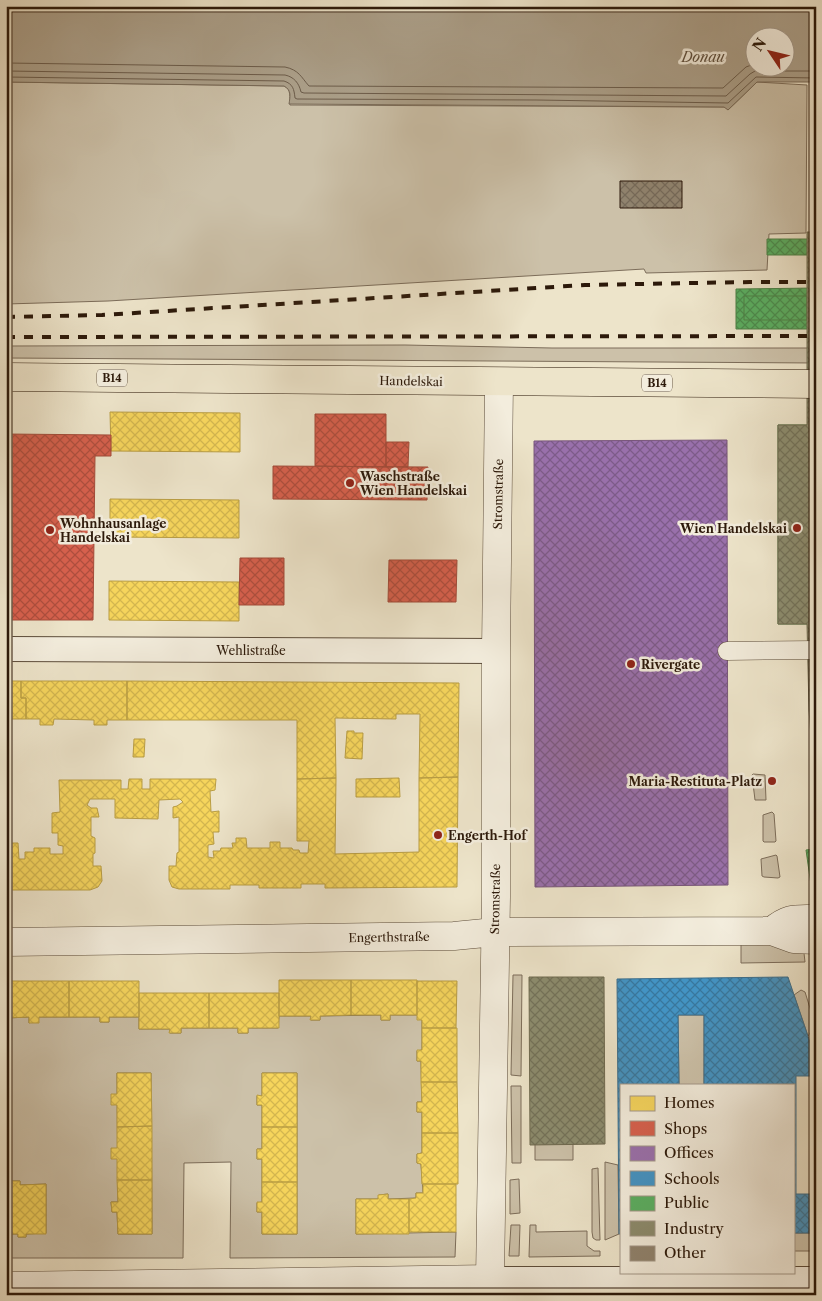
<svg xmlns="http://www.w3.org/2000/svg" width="822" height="1301" viewBox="0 0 822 1301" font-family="'Libre Caslon Text',serif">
	<defs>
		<pattern id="homes-cross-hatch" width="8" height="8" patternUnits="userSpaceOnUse" patternTransform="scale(1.25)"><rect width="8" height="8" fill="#f6d55c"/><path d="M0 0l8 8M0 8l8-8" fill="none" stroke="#d3b64f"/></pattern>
		<pattern id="shops-cross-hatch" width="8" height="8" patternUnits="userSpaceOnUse" patternTransform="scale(1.25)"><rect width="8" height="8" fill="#d6604d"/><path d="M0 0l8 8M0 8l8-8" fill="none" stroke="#ae4e3e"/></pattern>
		<pattern id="offices-cross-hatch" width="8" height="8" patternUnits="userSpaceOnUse" patternTransform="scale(1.25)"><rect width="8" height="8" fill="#9970ab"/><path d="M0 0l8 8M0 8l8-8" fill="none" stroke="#7d5b89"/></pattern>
		<pattern id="schools-cross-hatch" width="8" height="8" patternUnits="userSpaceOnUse" patternTransform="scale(1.25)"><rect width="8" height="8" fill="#4393c3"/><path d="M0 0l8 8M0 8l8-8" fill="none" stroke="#38779d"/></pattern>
		<pattern id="public-cross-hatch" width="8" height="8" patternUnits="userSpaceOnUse" patternTransform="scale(1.25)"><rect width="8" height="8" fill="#5aae61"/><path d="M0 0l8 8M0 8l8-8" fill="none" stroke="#4b8d4e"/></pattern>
		<pattern id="industry-cross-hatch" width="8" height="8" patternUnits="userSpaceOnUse" patternTransform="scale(1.25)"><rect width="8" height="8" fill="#8c8c6e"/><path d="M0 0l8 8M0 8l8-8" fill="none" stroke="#737259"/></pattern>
		<pattern id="building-cross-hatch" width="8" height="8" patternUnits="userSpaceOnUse" patternTransform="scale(1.25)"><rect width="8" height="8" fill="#90836e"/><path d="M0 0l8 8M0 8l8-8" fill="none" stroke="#766a59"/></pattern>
	</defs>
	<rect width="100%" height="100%" fill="#ede4ca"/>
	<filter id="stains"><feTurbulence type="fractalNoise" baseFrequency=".004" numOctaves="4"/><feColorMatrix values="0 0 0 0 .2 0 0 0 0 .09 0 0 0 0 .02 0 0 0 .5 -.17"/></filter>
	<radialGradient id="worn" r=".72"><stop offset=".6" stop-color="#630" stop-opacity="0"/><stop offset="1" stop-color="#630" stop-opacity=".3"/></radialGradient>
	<!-- green -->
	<path fill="#ccc1a9" stroke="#7c6d5a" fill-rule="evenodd" d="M 6,82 L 284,86 C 292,90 289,97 290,105 L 725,107 L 728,110 L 757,82 L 807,85 L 806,233 L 769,234 L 767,270 L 646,273 L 644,269 L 108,301 L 6,304 Z
		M 405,345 L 552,348 L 816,348 L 816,363 L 6,358 L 6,346 Z
		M 753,774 L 765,775 L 766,800 L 755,800 L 752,775 Z
		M 772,812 L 774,814 L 776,841 L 775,842 L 764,842 L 763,841 L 763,815 Z
		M 776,855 L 777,856 L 780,877 L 778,878 L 764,877 L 762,876 L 761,859 Z
		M 741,937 L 803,944 L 805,962 L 741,963 Z
		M 513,975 L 522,975 L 521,1076 L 511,1075 Z
		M 801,990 L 805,992 L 814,1021 L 814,1027 L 808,1036 L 794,995 Z
		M 381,1015 L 381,1020 L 390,1020 L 390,1015 L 417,1015 L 422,1020 L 422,1050 L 417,1051 L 417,1061 L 421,1061 L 422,1102 L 417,1102 L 417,1112 L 422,1112 L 422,1153 L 417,1154 L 417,1163 L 421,1164 L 423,1193 L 416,1193 L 416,1198 L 388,1199 L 388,1194 L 379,1195 L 378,1199 L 356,1199 L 356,1234 L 456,1232 L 455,1257 L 230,1258 L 231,1162 L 184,1163 L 183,1258 L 6,1258 L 6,1234 L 18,1234 L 18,1237 L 26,1237 L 26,1234 L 46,1233 L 46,1184 L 20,1185 L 20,1181 L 6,1181 L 6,1018 L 29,1017 L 29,1023 L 39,1017 L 100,1017 L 100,1022 L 109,1022 L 109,1017 L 139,1017 L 139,1029 L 170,1029 L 170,1033 L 181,1033 L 181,1028 L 238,1028 L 238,1033 L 248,1033 L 248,1028 L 278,1028 L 279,1016 L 311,1016 L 311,1020 L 320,1020 L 320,1016 ZM 117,1073 L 151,1073 L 152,1234 L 118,1234 L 117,1212 L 112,1212 L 111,1202 L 118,1202 ZM 262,1073 L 297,1073 L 297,1234 L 262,1234 L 262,1212 L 257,1212 L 257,1203 L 262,1202 L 262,1159 L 257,1159 L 257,1149 L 262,1149 L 262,1105 L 257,1105 L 257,1096 L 262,1096 Z
		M 678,1015 L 704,1015 L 704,1085 L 679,1085 Z
		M 511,1086 L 521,1086 L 521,1163 L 512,1163 Z
		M 535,1144 L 573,1144 L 573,1160 L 535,1160 Z
		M 605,1162 L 618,1165 L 619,1234 L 605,1240 Z
		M 598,1168 L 600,1240 L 596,1240 L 593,1238 L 592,1232 L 592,1169 Z
		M 519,1179 L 520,1213 L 510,1214 L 510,1180 Z
		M 511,1225 L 520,1225 L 519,1256 L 509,1256 Z
		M 530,1225 L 536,1225 L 536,1232 L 587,1231 L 587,1246 L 594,1251 L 600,1251 L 600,1256 L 529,1257 Z
		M 793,1233 L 816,1233 L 816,1251 L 793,1251 Z"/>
	<!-- water -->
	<path fill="#ab9f89" stroke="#786956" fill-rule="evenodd" d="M 6,6 L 816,6 L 816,82 L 757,82 L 728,110 L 724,107 L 289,104 C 290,97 292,90 284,86 L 6,82 ZM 754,38 L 784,38 L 784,68 L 754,68 Z"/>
	<!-- pier -->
	<path fill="#ede4ca" d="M 810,6 L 816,6 L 816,85 L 810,85 Z"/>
	<!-- homes -->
	<path fill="url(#homes-cross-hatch)" stroke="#b99d43" d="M 110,412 L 240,413 L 240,452 L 111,451 Z
		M 110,499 L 239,500 L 239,538 L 110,537 Z
		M 109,581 L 239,582 L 239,621 L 109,620 Z
		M 6,681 L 21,681 L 21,698 L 26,698 L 26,719 L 6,719 Z
		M 21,681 L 127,681 L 127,720 L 107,720 L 107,725 L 94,725 L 94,720 L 54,719 L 53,725 L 40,725 L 40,719 L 26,719 L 26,698 L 21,698 Z
		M 127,681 L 459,683 L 458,777 L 419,778 L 420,714 L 396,714 L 396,719 L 335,718 L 336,778 L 297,779 L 297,720 L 127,720 Z
		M 347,731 L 354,731 L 354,733 L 363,733 L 362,759 L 345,758 Z
		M 134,739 L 145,739 L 144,757 L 133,757 Z
		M 458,777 L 457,887 L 325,888 L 325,884 L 301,884 L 301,888 L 259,888 L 259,885 L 230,885 L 230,889 L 179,889 L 172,887 L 169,880 L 169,866 L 176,866 L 177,853 L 179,852 L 179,817 L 173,818 L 173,807 L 177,806 L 183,802 L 180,799 L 159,800 L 158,819 L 115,818 L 115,799 L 90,799 L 87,805 L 91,808 L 97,808 L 99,817 L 91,817 L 91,836 L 95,838 L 95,853 L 93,854 L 93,866 L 101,866 L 102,881 L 98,887 L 90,890 L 6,890 L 6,849 L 8,849 L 8,843 L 18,843 L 19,859 L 25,859 L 25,852 L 34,852 L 34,848 L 50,848 L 50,854 L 63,854 L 63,846 L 58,845 L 58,833 L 52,833 L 52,813 L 60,812 L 59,780 L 121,780 L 121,789 L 128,789 L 129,779 L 142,779 L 142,789 L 150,789 L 150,779 L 216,779 L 215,790 L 210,791 L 211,812 L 219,811 L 219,832 L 213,832 L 214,844 L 208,845 L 208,857 L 214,858 L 213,851 L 220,851 L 221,848 L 233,848 L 232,843 L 236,843 L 236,838 L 246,838 L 247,848 L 270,848 L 270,842 L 280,842 L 280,848 L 292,848 L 293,850 L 299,850 L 300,853 L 308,853 L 309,841 L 297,841 L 297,779 L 336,778 L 335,854 L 419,852 L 419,778 Z
		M 399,778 L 400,797 L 356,797 L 356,779 Z
		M 279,980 L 351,980 L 351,1015 L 320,1016 L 320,1020 L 310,1020 L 311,1016 L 279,1016 Z
		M 351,980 L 417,980 L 417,1015 L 390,1015 L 390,1020 L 381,1020 L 381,1015 L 351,1015 Z
		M 6,981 L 69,981 L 69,1017 L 39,1017 L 39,1023 L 29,1023 L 29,1017 L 6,1018 Z
		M 69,981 L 139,981 L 139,1017 L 109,1017 L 109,1022 L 100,1022 L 100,1017 L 69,1017 Z
		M 417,981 L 457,981 L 456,1028 L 422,1028 L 422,1020 L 417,1020 Z
		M 139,993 L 209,993 L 209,1028 L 181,1028 L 181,1033 L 169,1033 L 170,1029 L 139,1029 Z
		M 209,993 L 279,993 L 279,1028 L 248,1028 L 248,1033 L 238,1033 L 238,1028 L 209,1028 Z
		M 422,1028 L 457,1028 L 457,1082 L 421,1082 L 421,1061 L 417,1061 L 417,1050 L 422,1050 Z
		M 117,1073 L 151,1073 L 152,1126 L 117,1127 L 117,1105 L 111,1105 L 111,1094 L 117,1094 Z
		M 262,1073 L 297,1073 L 297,1127 L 262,1127 L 262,1105 L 257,1105 L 257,1095 L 262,1096 Z
		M 421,1082 L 457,1082 L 458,1133 L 422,1133 L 422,1112 L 417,1112 L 417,1102 L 422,1102 Z
		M 152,1126 L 152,1180 L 117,1180 L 117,1159 L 111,1159 L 111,1148 L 117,1148 L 117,1127 Z
		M 262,1127 L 297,1127 L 297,1182 L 262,1182 L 262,1159 L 257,1159 L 257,1149 L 262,1149 Z
		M 422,1133 L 458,1133 L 458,1184 L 422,1184 L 421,1164 L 417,1163 L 417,1154 L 422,1153 Z
		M 117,1180 L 152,1180 L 152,1234 L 118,1234 L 117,1212 L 112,1212 L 111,1202 L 118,1202 Z
		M 6,1181 L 20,1181 L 20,1185 L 46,1184 L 46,1234 L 26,1234 L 26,1237 L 18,1237 L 18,1234 L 6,1234 Z
		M 262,1182 L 297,1182 L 297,1234 L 262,1234 L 262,1212 L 257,1212 L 257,1202 L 262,1202 Z
		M 423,1184 L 456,1184 L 456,1232 L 409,1232 L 409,1199 L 416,1198 L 416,1193 L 423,1193 Z
		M 388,1194 L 388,1199 L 409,1199 L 409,1234 L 356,1234 L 356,1199 L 378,1199 L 378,1195 Z"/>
	<!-- shops -->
	<path fill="url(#shops-cross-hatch)" stroke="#a34b39" d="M 315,414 L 386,414 L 386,467 L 315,466 Z
		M 6,434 L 111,435 L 111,456 L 95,456 L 93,620 L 6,620 Z
		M 386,442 L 409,442 L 408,467 L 386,467 Z
		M 273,466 L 428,467 L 427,500 L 273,499 Z
		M 240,558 L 284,558 L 284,605 L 239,605 Z
		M 389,560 L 457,560 L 456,602 L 388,602 Z"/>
	<!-- offices -->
	<path fill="url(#offices-cross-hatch)" stroke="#78567b" d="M 727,440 L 728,885 L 535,887 L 534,441 Z"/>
	<!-- schools -->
	<path fill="url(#schools-cross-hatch)" stroke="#3c6e8c" d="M 788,977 L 816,1060 L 816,1076 L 796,1076 L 796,1194 L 816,1194 L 816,1233 L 793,1233 L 793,1085 L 704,1085 L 704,1015 L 678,1015 L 679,1085 L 621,1085 L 621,1234 L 619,1234 L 617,979 Z"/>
	<!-- public -->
	<path fill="url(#public-cross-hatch)" stroke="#4c8147" d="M 767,239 L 816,239 L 816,255 L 767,255 Z
		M 816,288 L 816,329 L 736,329 L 736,289 Z
		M 744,296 L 807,296 L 807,320 L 744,320 Z
		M 778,425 L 816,425 L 816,624 L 778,624 Z
		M 814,849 L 816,849 L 816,884 L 811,885 L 806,850 Z"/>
	<!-- industry -->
	<path fill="url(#industry-cross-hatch)" stroke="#6f6a50" d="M 807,232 L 816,232 L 816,803 L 809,710 L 807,624 L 778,624 L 778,425 L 807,425 Z
		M 529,977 L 604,977 L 605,1144 L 530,1145 Z"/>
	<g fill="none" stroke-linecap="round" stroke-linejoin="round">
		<!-- shore -->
		<path stroke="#6c5c4a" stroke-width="1" d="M 6,63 L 285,67 C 299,70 301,77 309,86 L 723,88 L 746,67 L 754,64
			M 6,71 L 285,75 C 294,77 299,83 301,92 L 304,93 L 726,96 L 750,74 L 755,71 L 816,71
			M 6,77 L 284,81 C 293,84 294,89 295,98 L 297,99 L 537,100 L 728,103 L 756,77 L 816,78"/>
	</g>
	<!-- building -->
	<path fill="url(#building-cross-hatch)" stroke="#2c190a" d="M 620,181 L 682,181 L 682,208 L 620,208 Z"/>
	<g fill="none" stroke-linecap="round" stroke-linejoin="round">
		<defs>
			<path id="pedestrian" d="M 727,651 L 816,650"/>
			<path id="minor" d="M 6,649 L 496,651
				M 490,1295 L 490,1279 L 816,1279"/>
			<path id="tertiary" d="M 772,931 C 789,917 795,919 816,919
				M 6,942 L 454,936 L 495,932 L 772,931 L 794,939 L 816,940
				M 6,1286 L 490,1279 L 496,897 L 496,651 L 499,382"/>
			<path id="primary" d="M 6,377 L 816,384"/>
		</defs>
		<!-- pedestrian casing -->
		<use href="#pedestrian" stroke="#5c4c3a" stroke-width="19"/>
		<!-- minor casing -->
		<use href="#minor" stroke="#5c4c3a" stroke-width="26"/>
		<!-- tertiary casing -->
		<use href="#tertiary" stroke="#5c4c3a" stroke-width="29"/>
		<!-- primary casing -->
		<use href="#primary" stroke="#2c190a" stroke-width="29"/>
		<!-- pedestrian -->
		<use href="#pedestrian" stroke="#f3eddd" stroke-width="18"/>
		<!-- minor -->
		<use href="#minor" stroke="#f3eddd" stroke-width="24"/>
		<!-- tertiary -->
		<use href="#tertiary" stroke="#f3eddd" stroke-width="28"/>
		<!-- primary -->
		<use href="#primary" stroke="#ede4ca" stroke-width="28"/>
		<!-- rail -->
		<path stroke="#2c190a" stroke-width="4" stroke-dasharray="9 9" stroke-linecap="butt" d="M 6,317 L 102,315 L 585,285 L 750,282 L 816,282
			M 6,337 L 816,336"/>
	</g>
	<!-- markers -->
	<g fill="#8f2418" stroke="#f3eddd" stroke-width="2">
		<circle cx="350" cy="483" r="5"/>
		<circle cx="797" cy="528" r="5"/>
		<circle cx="50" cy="530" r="5"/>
		<circle cx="631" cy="664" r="5"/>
		<circle cx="772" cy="781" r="5"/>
		<circle cx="438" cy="835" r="5"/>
	</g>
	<g text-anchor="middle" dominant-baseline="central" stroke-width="5" stroke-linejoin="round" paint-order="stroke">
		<!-- shield labels -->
		<g fill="#f3eddd" stroke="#685949" stroke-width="1">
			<rect x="97" y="369.5" width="30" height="17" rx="4"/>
			<rect x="642" y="374.5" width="30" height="17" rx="4"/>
		</g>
		<g font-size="11" font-weight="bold" fill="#2c190a">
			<text x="112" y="378">B14</text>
			<text x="657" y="383">B14</text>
		</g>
		<!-- street labels -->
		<g font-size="12" fill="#2c190a" stroke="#f3eddd">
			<text transform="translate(411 381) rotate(1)">Handelskai</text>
			<text transform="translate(498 494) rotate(-89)">Stromstraße</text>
			<text x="251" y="650">Wehlistraße</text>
			<text transform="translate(495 899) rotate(-89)">Stromstraße</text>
			<text transform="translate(389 937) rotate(-1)">Engerthstraße</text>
		</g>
		<!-- poi labels -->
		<g font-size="12" font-weight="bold" fill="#2c190a" stroke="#f3eddd" text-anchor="start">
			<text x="360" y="476">Waschstraße<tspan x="360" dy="14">Wien Handelskai</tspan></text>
			<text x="60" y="523">Wohnhausanlage<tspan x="60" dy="14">Handelskai</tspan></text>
			<text x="787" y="528" text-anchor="end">Wien Handelskai</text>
			<text x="641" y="664">Rivergate</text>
			<text x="762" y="781" text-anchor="end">Maria-Restituta-Platz</text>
			<text x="448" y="835">Engerth-Hof</text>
		</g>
		<!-- water labels -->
		<g font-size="14" font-style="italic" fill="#5f4f3d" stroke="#f3eddd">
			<text x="703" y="57">Donau</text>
		</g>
	</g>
	<!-- margin -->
	<rect width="822" height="1301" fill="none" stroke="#ede4ca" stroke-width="25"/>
	<rect x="8" y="8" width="807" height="1286" fill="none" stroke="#2c190a" stroke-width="2.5"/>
	<rect x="12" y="12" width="797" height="1276" fill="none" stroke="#2c190a"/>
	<!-- legend -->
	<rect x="620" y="1084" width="175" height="190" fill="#f3eddd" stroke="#a39889"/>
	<rect x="630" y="1096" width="25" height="15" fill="#f6d55c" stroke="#a39889"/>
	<text x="664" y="1108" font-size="15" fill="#2c190a">Homes</text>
	<rect x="630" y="1121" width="25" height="15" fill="#d6604d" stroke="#a39889"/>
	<text x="664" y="1134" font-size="15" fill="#2c190a">Shops</text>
	<rect x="630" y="1146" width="25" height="15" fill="#9970ab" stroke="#a39889"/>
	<text x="664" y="1158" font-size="15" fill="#2c190a">Offices</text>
	<rect x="630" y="1171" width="25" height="15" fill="#4393c3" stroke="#a39889"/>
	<text x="664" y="1184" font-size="15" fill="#2c190a">Schools</text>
	<rect x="630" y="1196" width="25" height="15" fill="#5aae61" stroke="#a39889"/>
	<text x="664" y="1208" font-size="15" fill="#2c190a">Public</text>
	<rect x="630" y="1221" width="25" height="15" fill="#8c8c6e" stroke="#a39889"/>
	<text x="664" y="1234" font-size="15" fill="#2c190a">Industry</text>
	<rect x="630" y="1246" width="25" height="15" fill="#90836e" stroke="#a39889"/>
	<text x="664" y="1258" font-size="15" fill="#2c190a">Other</text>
	<!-- north arrow -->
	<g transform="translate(770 52) rotate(305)"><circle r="24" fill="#f3eddd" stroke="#a39889"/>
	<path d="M0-4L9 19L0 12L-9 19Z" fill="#8f2418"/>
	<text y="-8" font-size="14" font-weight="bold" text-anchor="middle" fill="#2c190a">N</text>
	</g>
	<rect width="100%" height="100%" filter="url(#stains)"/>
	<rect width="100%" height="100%" fill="url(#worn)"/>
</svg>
